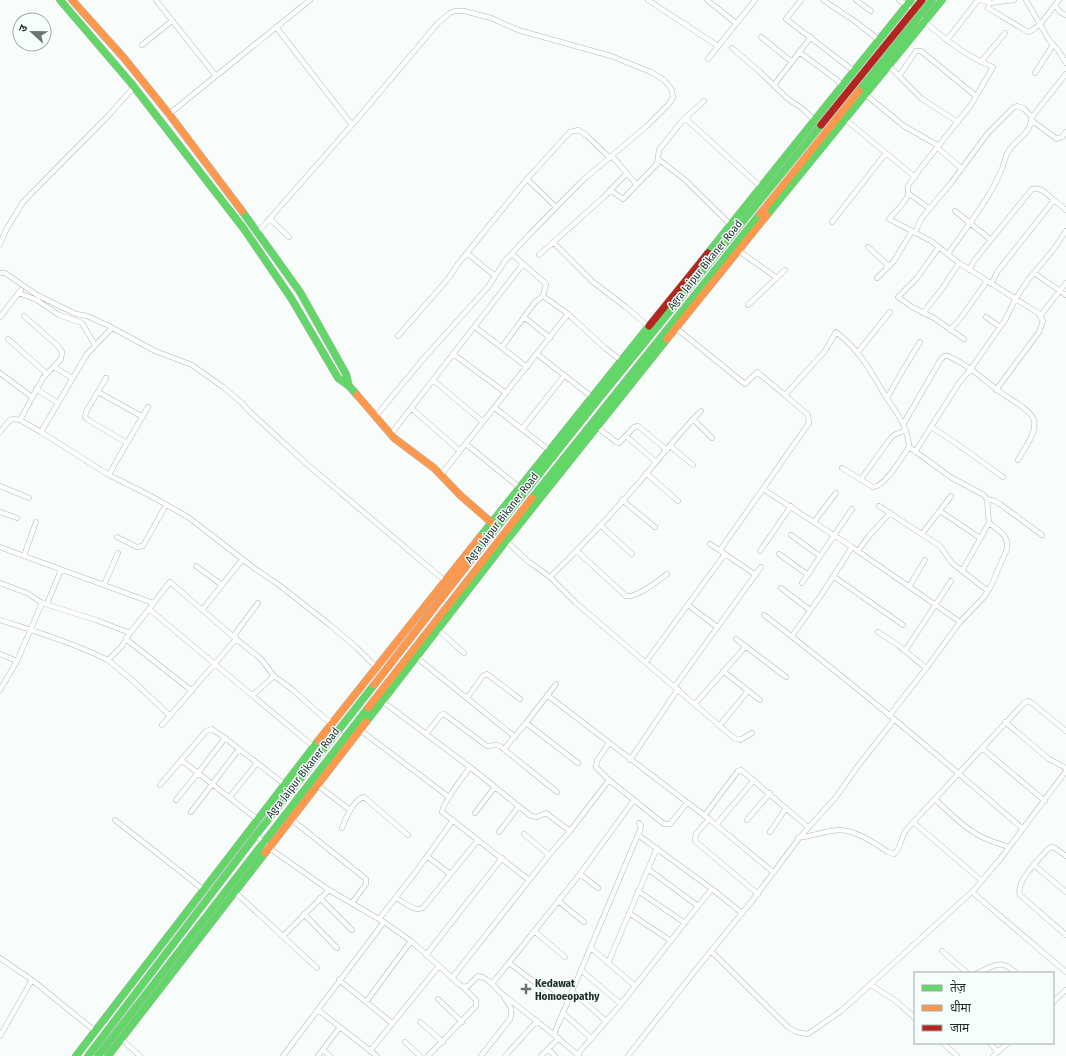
<svg xmlns="http://www.w3.org/2000/svg" width="1066" height="1056" viewBox="0 0 1066 1056" font-family="'Fira Sans Condensed','Noto Sans Devanagari',sans-serif">
	<rect width="100%" height="100%" fill="#f8fcfb"/>
	<g fill="none" stroke-linecap="round" stroke-linejoin="round">
		<defs>
			<path id="street" d="M 156,0 L 216,76
				M 648,0 L 718,46
				M 707,0 L 736,23
				M 801,0 L 786,19 L 854,71
				M 823,0 L 856,22 L 879,40
				M 856,0 L 871,11
				M 899,0 L 909,7
				M 981,0 L 990,3 L 1014,0
				M 1026,0 L 1049,40 L 1058,50 L 1066,63
				M 989,2 L 988,8 L 1028,32 C 1041,28 1050,10 1059,0
				M 1055,5 L 1060,12 L 1066,15
				M 923,20 C 944,39 967,57 993,67 L 971,105 L 920,169 L 908,186 L 908,196 L 901,206 L 889,219 L 931,241 L 959,263 L 1038,313 L 1043,321 L 1039,332 L 996,390
				M 276,27 L 352,125
				M 761,37 L 792,62
				M 947,40 L 978,0
				M 142,45 L 172,21
				M 732,48 L 759,71 L 788,99 L 803,109 L 814,120
				M 799,52 L 837,80 L 842,86
				M 708,59 L 755,0
				M 981,62 L 1005,33
				M 889,66 L 922,99 L 958,122
				M 1035,73 L 1053,45
				M 899,76 L 916,51 L 921,51 L 976,96
				M 774,85 L 811,37
				M 866,95 L 904,126 L 939,146
				M 169,114 L 310,0
				M 1032,117 L 1066,74
				M 685,118 L 761,187
				M 846,120 L 915,177
				M 1031,120 L 1057,139 L 1062,137 L 1066,132
				M 938,148 L 962,169
				M 612,156 L 636,184
				M 658,159 L 684,179 L 731,225
				M 527,179 L 556,207
				M 610,190 L 623,199 L 657,164 L 659,150 L 682,121 L 704,101
				M 908,193 L 930,209
				M 955,211 L 991,240
				M 270,219 L 289,237
				M 832,222 L 886,153
				M 258,232 L 358,118 L 438,23 L 450,13 L 455,11 L 464,11 L 491,18 L 518,30 L 611,56 L 651,72 L 664,80 L 670,87 L 672,91 L 673,98 L 668,105 L 647,126 L 583,180 L 528,236 L 505,261 L 488,287 L 424,358 L 376,416
				M 915,233 L 921,219 L 951,183 L 988,133 L 1013,108 L 1017,106 L 1023,108 L 1032,117 C 1030,136 1015,139 1008,152 C 1005,157 1004,164 1002,169 C 998,178 993,188 988,196 C 976,216 961,235 948,254
				M 553,242 L 593,282 L 626,307 L 649,327
				M 0,244 L 6,230 L 23,202 L 108,116 L 134,87
				M 868,247 L 889,266
				M 939,247 L 917,278 L 898,297 L 912,307 L 934,318 L 964,339
				M 739,251 L 777,278
				M 467,253 L 495,276
				M 512,254 L 546,284 L 543,296 L 568,314 L 605,348 L 622,361
				M 539,255 L 604,197 L 626,174
				M 969,270 L 974,261 L 1032,189 C 1040,186 1048,195 1054,200
				M 0,273 L 5,273 L 37,295 L 76,314 L 87,316 L 107,325 L 155,351 L 192,365 L 223,387 L 242,403 L 248,410 L 309,466 L 445,581
				M 1034,273 L 1066,295
				M 877,278 L 894,261 L 912,231
				M 991,284 L 998,271 L 1054,200 L 1066,210
				M 19,293 L 37,300 L 59,315 L 82,323 L 95,345
				M 748,305 L 785,270
				M 923,313 L 942,289 L 959,263
				M 1040,316 L 1066,283
				M 0,317 L 21,290
				M 524,317 L 550,338
				M 986,317 L 1000,327
				M 475,327 L 527,367
				M 676,328 L 745,384 L 757,372 L 785,395 L 825,351 L 836,332 C 859,350 869,368 883,392 C 895,411 908,425 909,447 L 952,478 L 984,495 L 987,499 L 989,523 C 999,531 1009,535 1007,549 L 991,586 L 984,597 L 960,622 L 928,666 L 889,716
				M 950,330 L 960,319 L 987,281
				M 398,336 L 448,279 L 458,264 L 527,179 L 570,132 L 578,130 L 586,135 L 610,158
				M 8,339 L 47,374
				M 502,347 L 535,302 L 543,296
				M 858,352 L 890,312
				M 453,354 L 506,393
				M 537,354 L 592,397
				M 54,367 L 72,378
				M 0,373 L 32,397
				M 106,378 L 86,412 L 85,417 L 88,420 L 127,443
				M 433,380 L 483,422
				M 36,389 L 58,403
				M 98,392 L 143,417
				M 887,398 L 900,375 L 920,342
				M 411,408 L 460,451
				M 495,408 L 550,451
				M 693,419 L 712,438
				M 20,420 L 43,378 L 61,359 L 62,352 L 58,346 L 24,316
				M 904,423 L 941,359 L 945,356 L 948,356 C 966,364 981,377 996,389 C 1005,397 1030,408 1034,420 C 1037,433 1024,449 1018,460
				M 597,427 L 616,442 L 619,443 L 634,427 L 638,426 L 667,450
				M 931,427 C 956,442 979,460 1003,477
				M 522,429 L 564,376
				M 0,432 L 10,420 L 13,419 L 20,420 L 41,432 L 109,475 L 149,495 L 188,517 L 254,568 L 279,585 L 330,625 L 356,647 L 376,667
				M 41,432 L 87,354 L 112,328
				M 391,434 L 523,264
				M 626,436 L 656,462
				M 466,444 L 520,488
				M 670,446 L 693,465
				M 915,452 L 959,383 L 970,370 L 1005,320 L 1016,298 L 1028,280 L 1053,250 L 1066,231
				M 842,468 L 873,487 C 885,487 902,457 909,447
				M 646,473 L 678,501
				M 109,475 L 116,462 L 148,407
				M 441,475 L 568,314
				M 861,479 L 890,439 L 894,435 L 906,430
				M 0,486 L 29,498
				M 763,489 L 852,547 L 960,622
				M 987,499 L 995,501 L 1000,504 L 1042,535
				M 622,500 L 655,527
				M 879,506 L 940,546 L 952,563 L 988,591
				M 940,511 L 980,538
				M 0,512 L 17,518
				M 814,522 L 836,493
				M 600,525 L 632,554
				M 922,534 L 951,496
				M 791,535 L 820,556
				M 117,537 L 137,547 L 143,546 L 166,505
				M 506,541 L 529,562 L 550,577 L 576,603 L 734,738 L 740,740 L 752,733
				M 710,544 L 756,575
				M 0,547 L 153,603
				M 720,550 L 809,423 L 808,415 L 785,395
				M 577,551 L 626,596 C 637,598 658,581 667,574
				M 760,551 L 791,506
				M 858,551 L 869,536 L 890,513
				M 779,554 L 807,574
				M 24,556 L 36,522
				M 196,566 L 222,585
				M 962,571 L 989,523
				M 833,576 L 903,625
				M 550,577 C 580,548 608,518 635,487 C 657,462 677,435 701,411
				M 0,583 L 27,593 L 42,603 L 96,620 L 130,633 L 149,609 L 314,747
				M 802,583 L 852,509
				M 104,585 L 118,553
				M 909,587 L 925,560
				M 781,588 L 810,610
				M 47,604 L 61,570
				M 688,605 L 717,627
				M 149,609 L 170,582 L 236,639 L 261,659 L 274,676 L 294,691 L 324,718 L 332,723
				M 203,609 L 242,560
				M 764,615 C 853,683 939,756 1023,829
				M 0,620 C 37,632 73,643 108,660 L 122,646 L 130,633
				M 437,629 L 464,653
				M 878,632 L 898,645 L 926,668
				M 792,636 L 822,594 L 852,547
				M 126,639 L 192,691
				M 736,639 L 786,677
				M 905,651 L 951,581
				M 0,654 L 17,661
				M 416,657 L 515,737
				M 108,660 L 132,680 L 170,716
				M 646,662 L 725,554
				M 723,671 L 760,700
				M 675,686 L 761,567
				M 0,690 L 17,661 L 42,603
				M 253,695 L 274,676
				M 547,695 L 709,819 L 773,872
				M 467,698 L 483,676 L 487,674 L 520,699
				M 382,701 L 470,767 L 531,816 L 537,817 L 546,813 L 570,831
				M 695,704 L 746,646
				M 1005,722 L 1049,759 L 1066,768
				M 526,723 L 578,763
				M 162,725 L 236,639 L 235,634 L 258,603
				M 720,725 L 748,691
				M 360,730 L 449,797
				M 426,734 L 441,715 L 444,714 L 487,746 L 497,745 L 500,746 L 557,792
				M 609,743 L 597,761 L 596,767 L 609,780 L 664,824 L 670,824 L 687,803
				M 982,748 L 1045,801
				M 504,749 L 526,723 L 556,684
				M 630,760 L 678,689
				M 470,767 C 464,776 443,802 442,812 L 529,880
				M 160,785 L 206,731 L 212,729 L 225,738
				M 317,785 L 350,810
				M 230,797 L 257,763
				M 935,799 C 947,811 960,824 975,833 C 985,840 997,843 1009,847
				M 176,800 L 198,773 L 181,760
				M 191,812 L 239,749
				M 475,813 L 495,787
				M 704,816 L 738,771 L 741,770 L 808,827
				M 291,819 L 366,879 L 366,884 L 352,903
				M 709,819 L 696,834 L 695,841 L 758,894
				M 115,820 L 204,890
				M 258,820 L 198,773 L 225,738 L 284,784
				M 747,820 L 770,793
				M 913,822 L 982,881
				M 716,825 L 754,780
				M 342,828 C 345,819 354,799 364,797 L 408,835
				M 499,832 L 519,806
				M 770,832 L 786,808
				M 524,834 L 549,855
				M 256,835 L 269,848 L 302,871 L 329,890 L 384,922 L 283,1056
				M 638,835 L 712,889
				M 798,838 C 812,836 826,831 839,830 C 856,830 874,843 888,852 L 894,854 C 901,849 901,837 906,830 L 1025,702 L 1028,701 L 1032,703 L 1066,731
				M 1066,856 L 1055,848 L 1051,847 L 1048,849 C 1040,858 1015,882 1020,895 L 1066,935
				M 428,857 L 450,874
				M 1034,865 L 1066,892
				M 648,869 L 698,906 L 712,889 L 742,913
				M 580,874 L 598,888
				M 638,891 L 685,923
				M 235,892 L 317,968
				M 972,892 L 1066,972
				M 320,898 L 352,930
				M 396,898 C 404,902 414,912 423,908 L 478,840
				M 558,901 L 584,922
				M 629,913 L 671,941
				M 304,914 L 337,948
				M 379,919 L 415,873 L 453,820
				M 384,922 L 411,941 L 459,984 L 463,987 L 468,986 L 478,976 C 488,977 495,988 502,994 C 528,1014 554,1034 579,1056
				M 534,931 L 565,957
				M 283,936 L 329,890
				M 591,948 L 635,986
				M 711,951 L 788,1027 L 796,1032 L 808,1034 L 841,1011 L 974,890 L 1001,858 L 1066,771
				M 942,951 L 967,973
				M 426,955 L 502,858
				M 0,958 L 32,980 L 95,1031
				M 509,963 L 552,995
				M 608,963 L 657,848
				M 582,971 L 621,1004
				M 977,973 C 995,966 1000,958 1016,973
				M 452,978 L 549,855 L 570,831 L 609,780
				M 339,980 L 392,1023
				M 492,984 L 580,874 L 634,800
				M 871,985 L 896,1001 L 915,1018
				M 573,992 L 606,1021
				M 438,999 L 462,1022
				M 366,1002 L 411,941
				M 1053,1002 L 1066,990
				M 318,1010 L 377,1056
				M 563,1013 L 592,1039
				M 420,1022 L 443,1042
				M 554,1034 L 640,830 L 641,826 L 639,823
				M 0,1036 L 32,980
				M 121,1039 L 140,1056
				M 405,1042 L 420,1056
				M 943,1043 L 957,1056
				M 990,1043 L 998,1052
				M 548,1049 L 555,1056
				M 323,1050 L 330,1056
				M 370,1051 L 439,966
				M 577,1055 L 621,1004 L 698,906
				M 318,1056 L 340,1027
				M 428,1056 L 476,1006 L 476,1000 L 463,987
				M 481,1056 L 510,1019 C 514,1009 509,1005 504,997
				M 505,1056 L 537,1021
				M 541,1056 L 559,1038
				M 628,1056 L 698,967 L 752,901 L 800,837 L 836,797 L 858,766 L 894,720
				M 993,1056 L 1008,1043"/>
			<path id="fast" d="M 60,0 L 131,83 L 244,229 L 291,298 L 338,378 L 349,386 L 357,395
				M 859,91 L 932,0
				M 242,211 L 300,292 L 346,374 L 349,386
				M 767,215 L 942,0
				M 708,253 L 911,0
				M 532,498 L 760,214
				M 480,537 L 649,326
				M 471,560 L 597,401 L 821,125
				M 366,722 L 506,541 L 667,339
				M 76,1056 L 318,741
				M 88,1056 L 256,835 L 374,685
				M 98,1056 L 368,708
				M 108,1056 L 265,853"/>
			<path id="slow" d="M 72,0 L 124,58 L 169,114 L 242,211
				M 760,214 L 859,91
				M 667,339 L 767,215
				M 357,395 L 394,438 L 434,468 L 461,496 L 492,523
				M 374,685 L 471,560
				M 368,708 L 532,498
				M 318,741 L 480,537
				M 265,853 L 366,722"/>
			<path id="jam" d="M 821,125 L 922,0
				M 649,326 L 708,253"/>
		</defs>
		<!-- street casing -->
		<use href="#street" stroke="#b0b9b8" stroke-width="5.5"/>
		<!-- fast casing -->
		<use href="#fast" stroke="#b0b9b8" stroke-width="8"/>
		<!-- slow casing -->
		<use href="#slow" stroke="#b0b9b8" stroke-width="8"/>
		<!-- jam casing -->
		<use href="#jam" stroke="#b0b9b8" stroke-width="8"/>
		<!-- street -->
		<use href="#street" stroke="#fefffe" stroke-width="4.5"/>
		<!-- fast -->
		<use href="#fast" stroke="#63d668" stroke-width="7"/>
		<!-- slow -->
		<use href="#slow" stroke="#ff974d" stroke-width="7"/>
		<!-- jam -->
		<use href="#jam" stroke="#b3261e" stroke-width="7"/>
	</g>
	<!-- markers -->
	<path fill="#6a7573" stroke="#f6fefc" stroke-width="1.5" d="M524 983h4v4h4v4h-4v4h-4v-4h-4v-4h4z"/>
	<g text-anchor="middle" dominant-baseline="central" stroke-width="3" stroke-linejoin="round" paint-order="stroke">
		<!-- street labels -->
		<g font-size="11" fill="#1d2c2a" stroke="#f6fefc">
			<text transform="translate(705 265) rotate(-51)">Agra Jaipur Bikaner Road</text>
			<text transform="translate(502 518) rotate(-52)">Agra Jaipur Bikaner Road</text>
			<text transform="translate(303 773) rotate(-52)">Agra Jaipur Bikaner Road</text>
		</g>
		<!-- poi labels -->
		<g font-size="11" font-weight="bold" fill="#1d2c2a" stroke="#f6fefc" text-anchor="start">
			<text x="535" y="983">Kedawat<tspan x="535" dy="13">Homoeopathy</tspan></text>
		</g>
	</g>
	<!-- legend -->
	<rect x="914" y="972" width="140" height="72" fill="#f6fefc" stroke="#9faaa8"/>
	<rect x="922" y="985" width="20" height="6" fill="#63d668" stroke="#9faaa8"/>
	<text x="950" y="992" font-size="12" fill="#1d2c2a">तेज़</text>
	<rect x="922" y="1005" width="20" height="6" fill="#ff974d" stroke="#9faaa8"/>
	<text x="950" y="1012" font-size="12" fill="#1d2c2a">धीमा</text>
	<rect x="922" y="1025" width="20" height="6" fill="#b3261e" stroke="#9faaa8"/>
	<text x="950" y="1032" font-size="12" fill="#1d2c2a">जाम</text>
	<!-- north arrow -->
	<g transform="translate(32 32) rotate(292)"><circle r="19" fill="#f6fefc" stroke="#9faaa8"/>
	<path d="M0-3L7 15L0 10L-7 15Z" fill="#6a7573"/>
	<text y="-6" font-size="11" font-weight="bold" text-anchor="middle" fill="#1d2c2a">उ</text>
	</g>
</svg>
